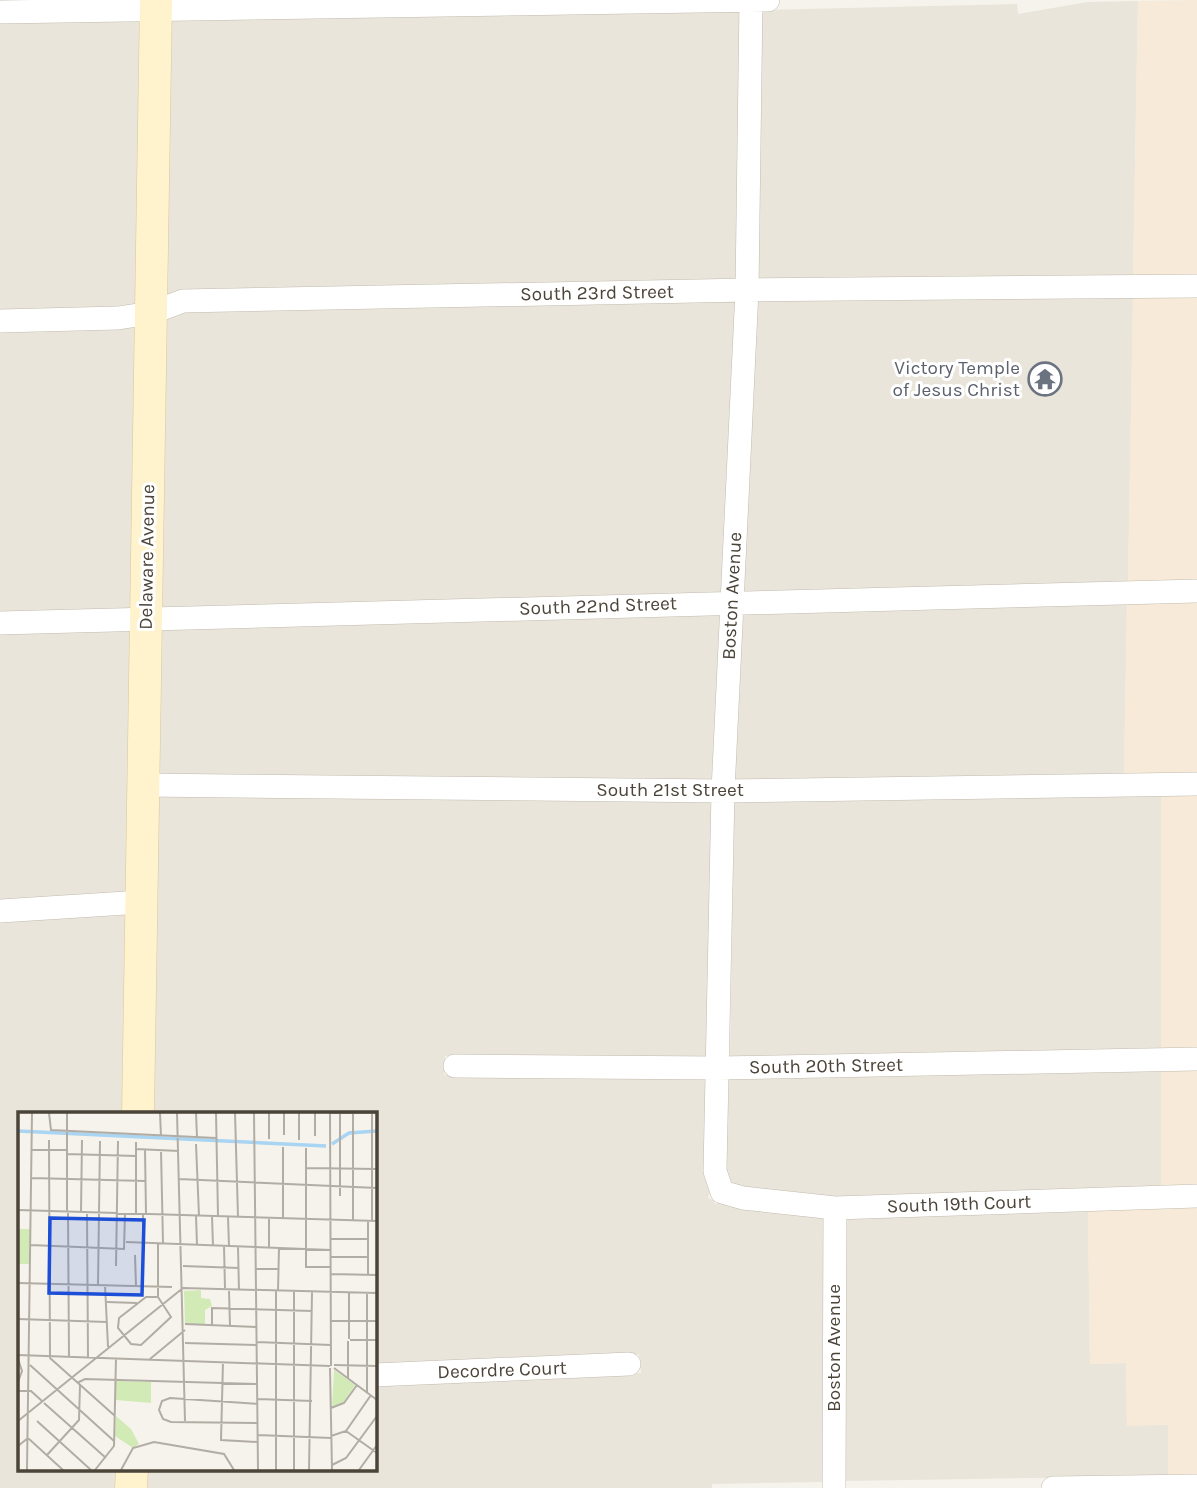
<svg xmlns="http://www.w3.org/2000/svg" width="1197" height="1488" viewBox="0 0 1197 1488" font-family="Karla,sans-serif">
	<rect width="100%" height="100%" fill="#f6f3ec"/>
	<!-- residential -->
	<path fill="#eae5da" d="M 1138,1 L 1133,277 L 758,280 L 762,10 L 1017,4 L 1018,14 L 1088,2 Z
		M 740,10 L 736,280 L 162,298 L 166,18 Z
		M 144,18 L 140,304 L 117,308 L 0,311 L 0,21 Z
		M 1133,297 L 1128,583 L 744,592 L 757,300 Z
		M 735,300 L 721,593 L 157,608 L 162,319 L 185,310 Z
		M 140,325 L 135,609 L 0,613 L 0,331 Z
		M 1127,603 L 1124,775 L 735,781 L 743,612 Z
		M 720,612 L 712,781 L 154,775 L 157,628 Z
		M 135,629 L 131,893 L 0,901 L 0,633 Z
		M 1161,794 L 1161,1050 L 730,1058 L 734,801 Z
		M 154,795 L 712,801 L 707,1058 L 445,1056 L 444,1075 L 707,1078 L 710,1191 L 708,1198 L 713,1200 L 715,1204 L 722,1202 L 824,1217 L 823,1482 L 712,1484 L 712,1488 L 143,1488 L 143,1469 L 374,1469 L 375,1385 L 641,1373 L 639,1354 L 375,1365 L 374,1114 L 149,1113 Z
		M 131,912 L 127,1113 L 19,1114 L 19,1469 L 121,1469 L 120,1488 L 0,1488 L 0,921 Z
		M 1161,1069 L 1161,1187 L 836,1199 L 746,1189 L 731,1184 L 726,1170 L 729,1078 Z
		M 1088,1209 L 1090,1364 L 1126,1363 L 1127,1425 L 1169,1425 L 1168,1476 L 845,1481 L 846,1218 Z"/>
	<!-- commercial -->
	<path fill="#f7ead8" d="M 1197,0 L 1197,276 L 1133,277 L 1138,1 Z
		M 1197,296 L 1197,581 L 1128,583 L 1133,297 Z
		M 1197,601 L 1197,774 L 1124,775 L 1127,603 Z
		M 1197,794 L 1197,1049 L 1161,1050 L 1161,795 Z
		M 1161,1069 L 1197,1069 L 1197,1186 L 1161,1187 Z
		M 1197,1205 L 1197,1476 L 1168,1476 L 1168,1425 L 1127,1426 L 1126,1363 L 1090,1364 L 1088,1209 Z"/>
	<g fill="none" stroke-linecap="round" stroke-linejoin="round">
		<defs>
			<path id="street" d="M 751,0 L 747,290 L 723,791 L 715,1171 L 722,1192 L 743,1198 L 835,1208 L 1197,1196
				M 0,12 L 768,0
				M 0,321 L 118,318 L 151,313 L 183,301 L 747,290 L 1197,286
				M 0,623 L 1197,591
				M 143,785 L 723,791 L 1197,784
				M 0,911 L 142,902
				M 455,1066 L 718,1068 L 1197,1059
				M 374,1375 L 629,1364
				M 834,1488 L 835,1208
				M 1053,1488 L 1197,1486"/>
			<path id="secondary" d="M 138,1114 L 156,0
				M 131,1488 L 132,1469"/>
		</defs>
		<!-- street casing -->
		<use href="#street" stroke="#c2bbae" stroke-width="24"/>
		<!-- secondary casing -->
		<use href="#secondary" stroke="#d6c79b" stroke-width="33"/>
		<!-- street -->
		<use href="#street" stroke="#fff" stroke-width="23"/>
		<!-- secondary -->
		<use href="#secondary" stroke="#fff3cd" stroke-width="32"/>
	</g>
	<!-- icons -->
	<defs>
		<symbol id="temple-ring" viewBox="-11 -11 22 22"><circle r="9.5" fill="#fff" stroke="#6b7280" stroke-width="1.5"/><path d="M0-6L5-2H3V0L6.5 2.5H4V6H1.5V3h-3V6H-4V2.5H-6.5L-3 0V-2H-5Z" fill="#6b7280"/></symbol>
	</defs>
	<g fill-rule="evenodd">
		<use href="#temple-ring" x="1026" y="360" width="38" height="38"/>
	</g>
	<g text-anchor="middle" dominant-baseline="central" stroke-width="6" stroke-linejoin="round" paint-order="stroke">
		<!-- street labels -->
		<g font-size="19" fill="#4b4439" stroke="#fff">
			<text transform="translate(597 293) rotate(-1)">South 23rd Street</text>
			<text transform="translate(147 557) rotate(-89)">Delaware Avenue</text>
			<text transform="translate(732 596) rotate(-87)">Boston Avenue</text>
			<text transform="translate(598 606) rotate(-2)">South 22nd Street</text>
			<text x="670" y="790">South 21st Street</text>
			<text transform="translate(826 1066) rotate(-1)">South 20th Street</text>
			<text transform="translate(959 1204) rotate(-2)">South 19th Court</text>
			<text transform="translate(834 1348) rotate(-90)">Boston Avenue</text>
			<text transform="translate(502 1370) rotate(-2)">Decordre Court</text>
		</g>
		<!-- worship labels -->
		<g font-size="19" fill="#5b616d" stroke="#fff" text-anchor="end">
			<text x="1020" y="368">Victory Temple<tspan x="1020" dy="22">of Jesus Christ</tspan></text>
		</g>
	</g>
	<!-- overview -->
	<g transform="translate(18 1112)">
		<rect width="359" height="359" fill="#f6f3ec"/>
		<path d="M 0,117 L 12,117 L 12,152 L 0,152 ZM 183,178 L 183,186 L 192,187 L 194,194 L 187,198 L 187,212 L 167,212 L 166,179 ZM 316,258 L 337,273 L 325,291 L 314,295 ZM 98,269 L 133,270 L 133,291 L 98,288 ZM 98,304 L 113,317 L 121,332 L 115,336 L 97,324 Z" fill="#d2eab5"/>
		<path fill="none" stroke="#a9d4f2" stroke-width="3.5" d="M 0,19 L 308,34M 314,32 L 331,21 L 359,19"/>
		<path fill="none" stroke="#b2ada4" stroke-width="2" d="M 31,1 L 33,18 L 198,26M 142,1 L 143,24M 159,1 L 167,309M 178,1 L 179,25M 198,1 L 200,104M 217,1 L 220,105M 236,1 L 240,358M 251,1 L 251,27M 266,1 L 266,23M 281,1 L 281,28M 297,1 L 297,24M 312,1 L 313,254M 313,1 L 359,1M 322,1 L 322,84M 354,1 L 354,109M 31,28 L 32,246 L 97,304M 178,32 L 181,104M 265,35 L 265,107M 288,36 L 288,155 L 313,155M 118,37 L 161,39M 14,38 L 49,38M 127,38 L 128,102M 143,38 L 145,131M 49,42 L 118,44M 288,56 L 359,57M 14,66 L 127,69M 161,67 L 359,76M 0,98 L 359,109M 49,99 L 49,1M 50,99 L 51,244M 63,100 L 64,28M 69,100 L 70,245M 118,102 L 118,30M 178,104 L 179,133M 194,104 L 195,134M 210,105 L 211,134M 251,106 L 251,136M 335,108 L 335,1M 350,109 L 350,162M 313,127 L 350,127M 108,130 L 313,138M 13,133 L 106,137 L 107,101M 206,134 L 207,176M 220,135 L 221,179M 125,137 L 125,102M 117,143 L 118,174M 313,145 L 350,145M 98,154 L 100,29M 165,154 L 221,156M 238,157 L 261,157M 313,162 L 359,163M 0,171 L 154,175M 80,173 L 82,29M 87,173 L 90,235M 211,179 L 212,214M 260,179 L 261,136M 140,185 L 128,185 L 101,206 L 100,216 L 113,232 L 123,233 L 153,205 L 140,185 L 140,131M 89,190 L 119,191M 0,207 L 89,210M 313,209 L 359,209M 167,212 L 239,215M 194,213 L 194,196 L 294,199M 331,227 L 331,181M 332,228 L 359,228M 239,230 L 313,233M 167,231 L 239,233M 0,243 L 312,254M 0,247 L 4,259 L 0,270M 132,247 L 167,218M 205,250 L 203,328 L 240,330M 12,253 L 96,329M 316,253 L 359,254M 312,256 L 314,358M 316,256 L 359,288M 330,267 L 330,229M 59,271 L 67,267 L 240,272M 0,279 L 13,279 L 24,289M 349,280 L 349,181M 240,287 L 294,289M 26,291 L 88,346M 313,296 L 326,291 L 339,273M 0,309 L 165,176 L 359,181M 19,309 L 73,358M 240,311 L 153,310 L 145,307 L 141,298 L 144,289 L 152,286 L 240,292M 328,319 L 359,341M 240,323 L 313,326M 313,324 L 328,319 L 353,283M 0,334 L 10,326 L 45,358M 29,343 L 61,308 L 62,273M 314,353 L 328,346 L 359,304M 9,358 L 14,1M 77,358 L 96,334 L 98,246M 103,358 L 115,336 L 136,330 L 206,342 L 216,358M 258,358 L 258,179M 276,358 L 276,180M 291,358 L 294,180M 341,358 L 359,333"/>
		<path fill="#1d4ed8" fill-opacity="0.15" stroke="#1d4ed8" stroke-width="3.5" d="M 32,106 L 126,108 L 124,183 L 31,181 Z"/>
		<rect width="359" height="359" fill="none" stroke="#4b4439" stroke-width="3.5"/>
	</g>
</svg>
